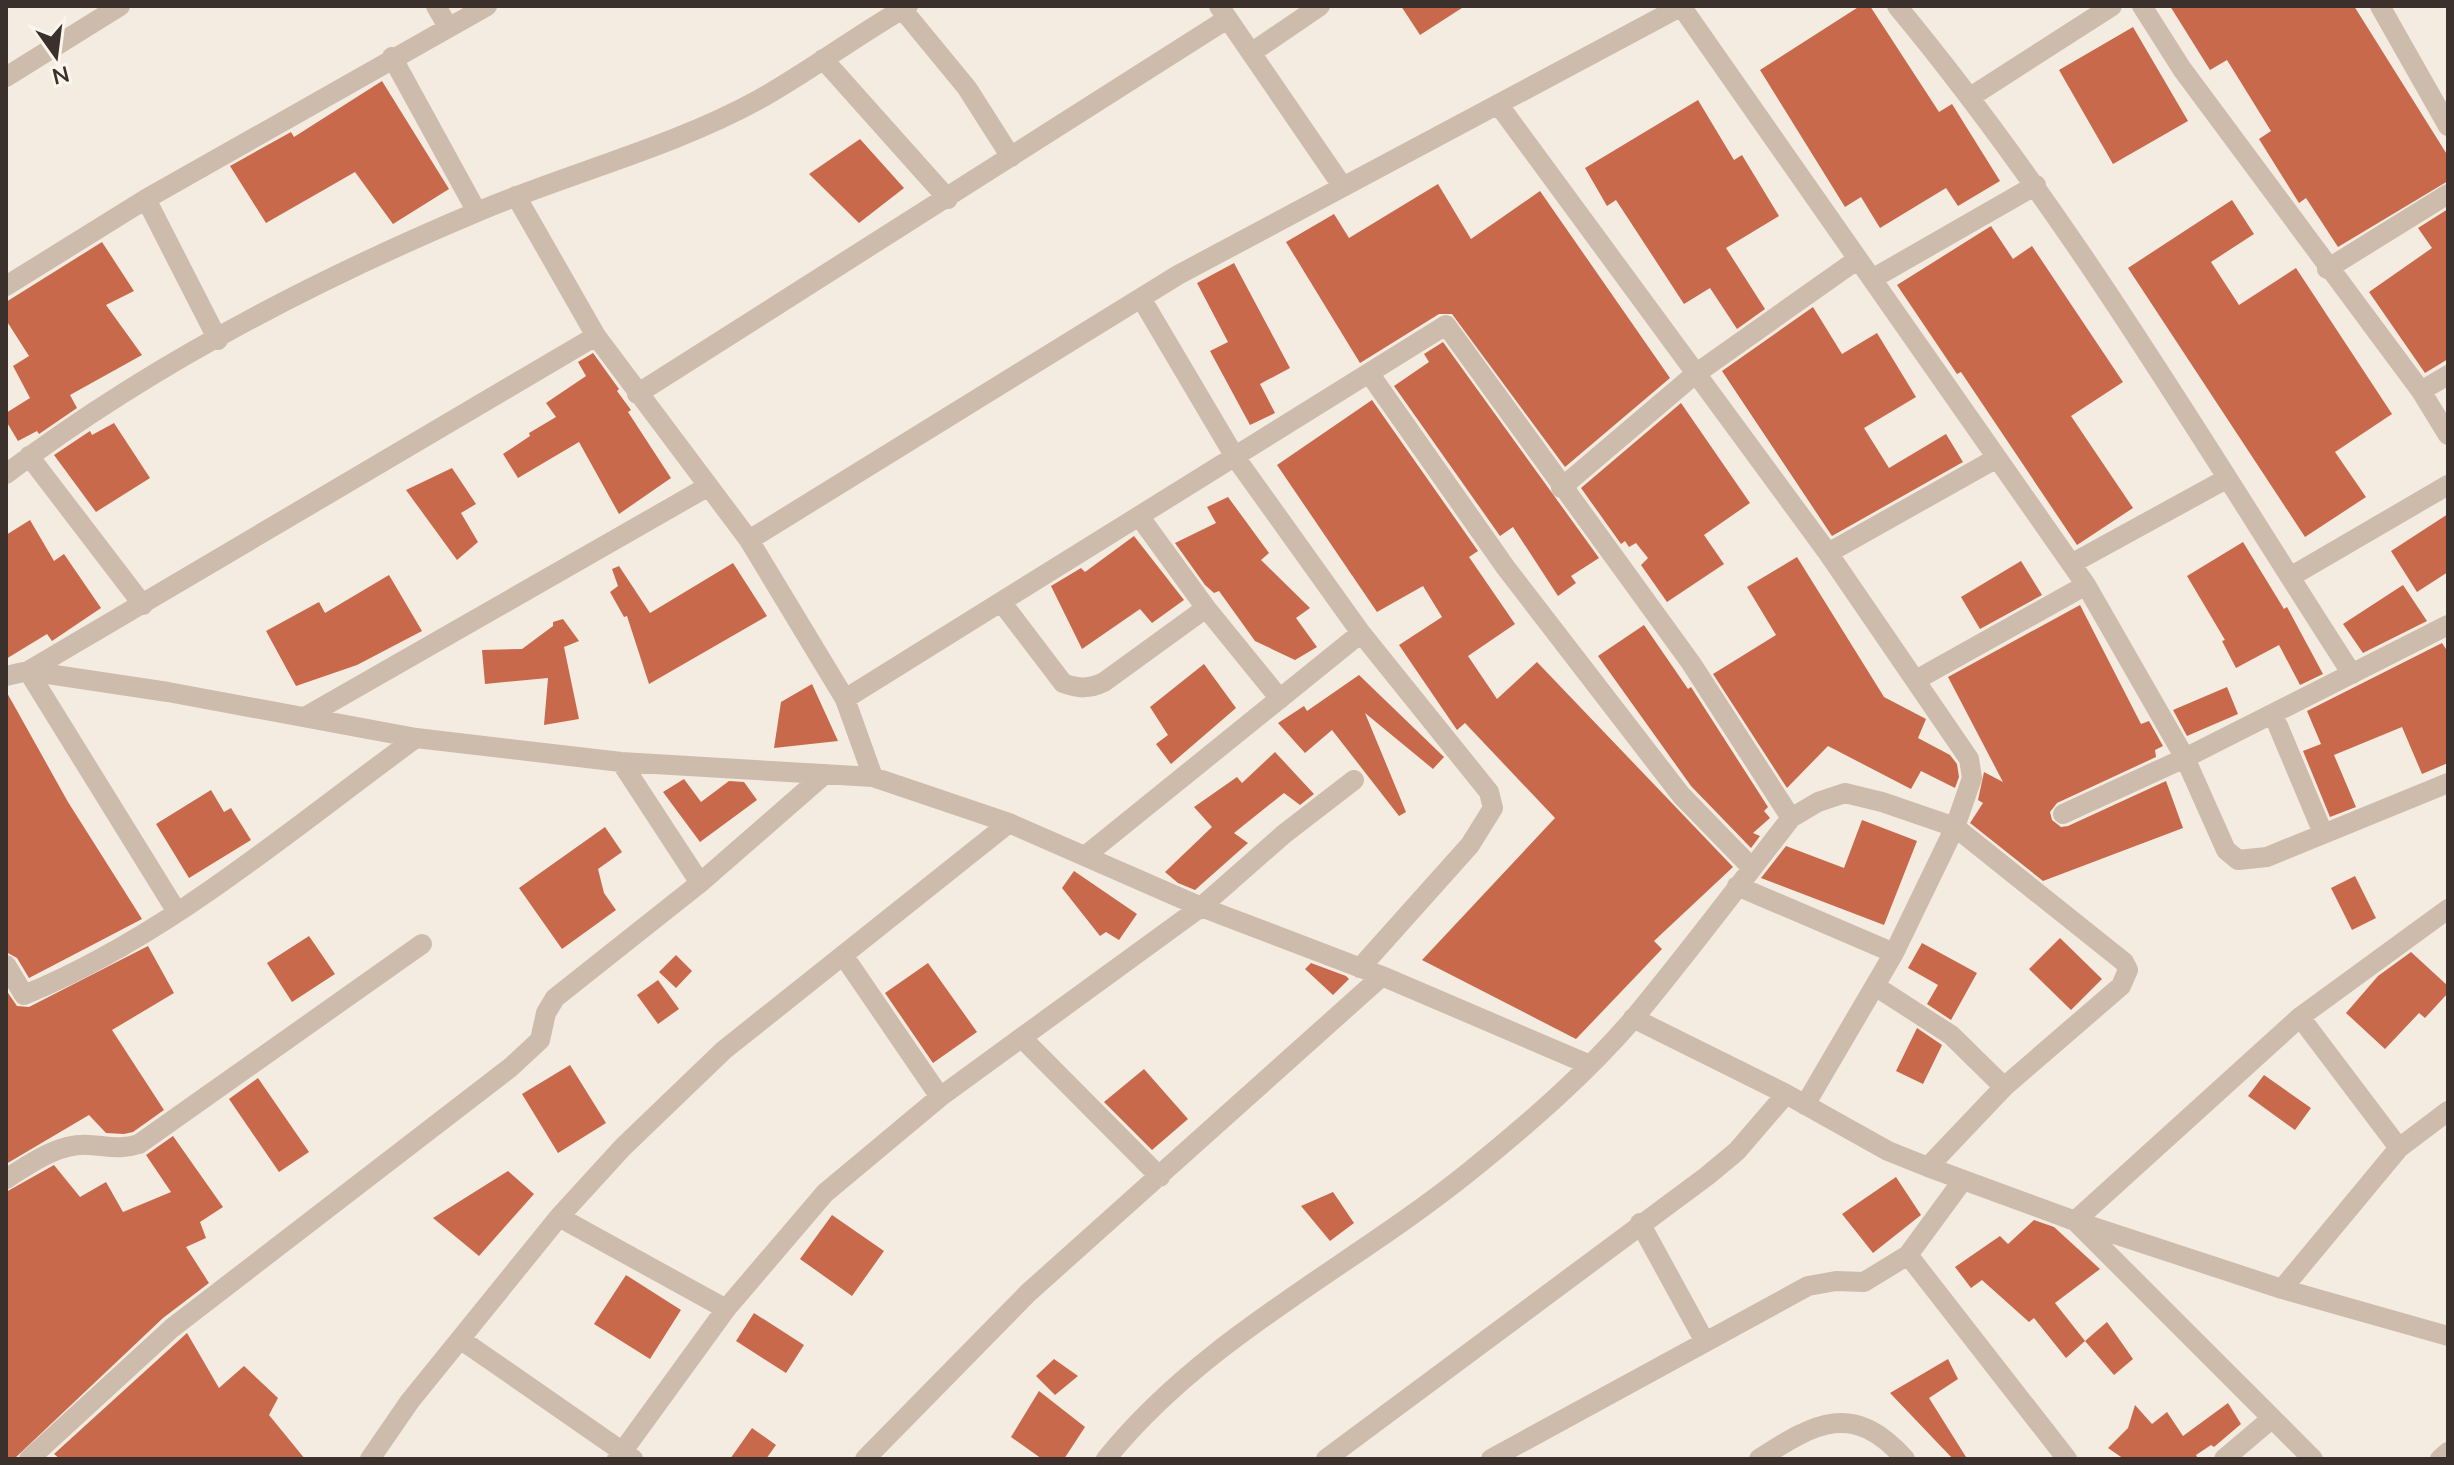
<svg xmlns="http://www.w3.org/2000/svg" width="2454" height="1465" viewBox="0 0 2454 1465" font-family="Mulish,sans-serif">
	<rect width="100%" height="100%" fill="#f4ebe1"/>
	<!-- building -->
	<path fill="#c8694b" d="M 1401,6 L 1465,6 L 1420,35 Z
		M 1860,6 L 1870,6 L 1939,112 L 1952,104 L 2000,181 L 1958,206 L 1946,188 L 1880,228 L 1861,197 L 1845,207 L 1760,70 Z
		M 2170,6 L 2354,6 L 2448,156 L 2448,181 L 2338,247 L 2306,198 L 2299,203 L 2259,139 L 2271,131 L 2227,60 L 2210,70 Z
		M 2133,27 L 2188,121 L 2113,164 L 2059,70 Z
		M 382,81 L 449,189 L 393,224 L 355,172 L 266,223 L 230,166 L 291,132 L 294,137 Z
		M 1698,100 L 1734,160 L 1742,155 L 1779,216 L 1726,248 L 1765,309 L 1737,329 L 1710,288 L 1684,304 L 1616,200 L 1607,206 L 1585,168 Z
		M 860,139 L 904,188 L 859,223 L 809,174 Z
		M 1438,184 L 1471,239 L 1540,191 L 1670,378 L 1565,467 L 1452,314 L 1439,314 L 1360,363 L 1286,242 L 1334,214 L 1349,238 Z
		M 2232,200 L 2254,234 L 2211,262 L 2239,305 L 2296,268 L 2392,414 L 2335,452 L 2366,497 L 2305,537 L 2128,268 Z
		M 2448,209 L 2448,359 L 2425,373 L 2369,292 L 2432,248 L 2418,228 Z
		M 1991,226 L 2013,259 L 2032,246 L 2123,382 L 2071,416 L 2133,508 L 2077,545 L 1961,372 L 1957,374 L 1897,285 Z
		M 102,242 L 134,291 L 106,305 L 142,355 L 70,395 L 77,408 L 39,434 L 37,431 L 18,441 L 6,421 L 6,413 L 30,398 L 13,366 L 29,356 L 6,320 L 6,302 Z
		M 1234,263 L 1290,368 L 1260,384 L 1275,413 L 1250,425 L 1210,351 L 1228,342 L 1197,283 Z
		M 1813,307 L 1842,354 L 1877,333 L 1916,397 L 1864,428 L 1889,468 L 1946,434 L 1963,462 L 1832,536 L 1722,371 Z
		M 1443,342 L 1599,558 L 1571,576 L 1576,583 L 1558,596 L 1513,527 L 1500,536 L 1394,386 L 1429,362 L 1424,354 Z
		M 593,353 L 619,389 L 617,391 L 631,410 L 628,412 L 671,478 L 619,514 L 579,442 L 518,478 L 503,454 L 530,436 L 529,433 L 556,417 L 546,403 L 586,376 L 578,362 Z
		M 1372,400 L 1478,551 L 1469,557 L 1515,624 L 1468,656 L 1497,699 L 1537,662 L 1733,867 L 1654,941 L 1662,949 L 1576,1039 L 1422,960 L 1555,818 L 1465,723 L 1457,730 L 1399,645 L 1442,617 L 1423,586 L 1377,612 L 1277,465 Z
		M 1681,403 L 1750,503 L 1704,535 L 1724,564 L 1667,602 L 1641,565 L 1648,558 L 1636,543 L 1629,547 L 1625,541 L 1621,544 L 1581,488 Z
		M 114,423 L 150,478 L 96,512 L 54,455 L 90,431 L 92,435 Z
		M 452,468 L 476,504 L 461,513 L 478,542 L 457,560 L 406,490 Z
		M 1228,497 L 1269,553 L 1261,560 L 1310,608 L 1296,618 L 1317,647 L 1295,660 L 1255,641 L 1219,591 L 1214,593 L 1205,585 L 1175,543 L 1216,523 L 1207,507 Z
		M 2448,514 L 2448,572 L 2417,592 L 2391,551 Z
		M 30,520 L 54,561 L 64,554 L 101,608 L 52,641 L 47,634 L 6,659 L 6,535 Z
		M 1134,536 L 1184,600 L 1152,623 L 1140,609 L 1082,649 L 1051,586 L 1081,568 L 1085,572 Z
		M 2243,542 L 2284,609 L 2287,607 L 2323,674 L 2300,685 L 2279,645 L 2236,668 L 2222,641 L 2225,640 L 2187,576 Z
		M 1797,557 L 1884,697 L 1926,719 L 1918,738 L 1950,755 L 1957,764 L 1959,777 L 1955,788 L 1921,771 L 1911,789 L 1828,746 L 1787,788 L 1713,674 L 1776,635 L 1747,587 Z
		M 2021,561 L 2042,595 L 1980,629 L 1961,597 Z
		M 733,563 L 767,616 L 649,684 L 627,616 L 624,617 L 610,592 L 618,586 L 612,569 L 619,566 L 650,613 Z
		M 389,575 L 422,631 L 357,665 L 296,686 L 266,631 L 319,602 L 325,613 Z
		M 2403,585 L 2427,621 L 2363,653 L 2343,624 Z
		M 2080,605 L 2141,724 L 2149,721 L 2163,746 L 2155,750 L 2156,757 L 2057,803 L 2050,812 L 2052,820 L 2061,827 L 2068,826 L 2166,781 L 2183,828 L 2043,881 L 1970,823 L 1983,803 L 1978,800 L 1984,772 L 2003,782 L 1948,677 Z
		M 563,619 L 579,641 L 564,647 L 579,719 L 544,725 L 548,678 L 485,684 L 482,650 L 522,649 L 553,626 L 553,622 Z
		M 1644,625 L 1688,689 L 1691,687 L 1768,807 L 1764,811 L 1770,818 L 1753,833 L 1760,836 L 1751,848 L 1691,786 L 1598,656 Z
		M 2442,643 L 2448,652 L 2448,763 L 2422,774 L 2402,727 L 2334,755 L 2356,807 L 2330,817 L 2303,751 L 2321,744 L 2307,711 Z
		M 1204,664 L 1236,708 L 1171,764 L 1156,744 L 1168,735 L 1150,707 Z
		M 1359,675 L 1444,757 L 1433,769 L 1365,713 L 1406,812 L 1399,816 L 1332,730 L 1305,753 L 1278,723 L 1304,706 L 1307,711 Z
		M 812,684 L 838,741 L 774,748 L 781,702 Z
		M 2227,687 L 2238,714 L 2187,736 L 2173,710 Z
		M 6,691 L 68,802 L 142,919 L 29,978 L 17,958 L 6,952 Z
		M 1275,752 L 1314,794 L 1300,805 L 1284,793 L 1234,833 L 1248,843 L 1195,890 L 1178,883 L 1165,872 L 1212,827 L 1194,807 L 1237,777 L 1242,783 Z
		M 684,779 L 701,802 L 729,781 L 744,782 L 757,800 L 700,842 L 663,792 Z
		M 211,790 L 224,812 L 231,808 L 251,840 L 189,878 L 156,824 Z
		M 1862,820 L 1917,841 L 1884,925 L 1761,878 L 1786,846 L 1844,868 Z
		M 605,827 L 622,852 L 598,869 L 604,893 L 616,910 L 562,949 L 519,888 Z
		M 1074,871 L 1137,914 L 1119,940 L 1106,932 L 1100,936 L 1062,888 Z
		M 2355,876 L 2376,918 L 2352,930 L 2331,888 Z
		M 309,936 L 335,974 L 292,1002 L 267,963 Z
		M 2060,938 L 2102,979 L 2071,1010 L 2029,969 Z
		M 1922,943 L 1977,973 L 1951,1020 L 1927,1004 L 1938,985 L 1908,968 Z
		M 148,946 L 174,993 L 112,1030 L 164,1110 L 133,1132 L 124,1134 L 106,1133 L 89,1115 L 6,1164 L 6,990 L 17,1006 L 29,1007 Z
		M 2411,952 L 2448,986 L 2448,993 L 2425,1018 L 2419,1013 L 2385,1049 L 2346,1013 L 2378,976 Z
		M 676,955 L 692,971 L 676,988 L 659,972 Z
		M 928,963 L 977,1032 L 933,1063 L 885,993 Z
		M 1311,963 L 1346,976 L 1349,979 L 1333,995 L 1305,969 Z
		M 658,980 L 679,1009 L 658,1024 L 637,995 Z
		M 1917,1028 L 1942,1045 L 1923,1084 L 1896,1071 Z
		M 570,1065 L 606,1123 L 558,1153 L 522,1094 Z
		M 1144,1069 L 1188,1119 L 1152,1150 L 1104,1102 Z
		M 2264,1075 L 2311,1108 L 2295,1130 L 2248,1096 Z
		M 258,1078 L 309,1152 L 279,1172 L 229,1099 Z
		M 173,1136 L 223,1207 L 200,1222 L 206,1238 L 186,1247 L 209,1283 L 163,1318 L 14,1459 L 6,1459 L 6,1192 L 54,1165 L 80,1197 L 106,1182 L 123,1212 L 171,1192 L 146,1155 Z
		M 508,1171 L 534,1194 L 479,1256 L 433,1218 Z
		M 1896,1177 L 1921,1215 L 1873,1253 L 1842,1214 Z
		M 1333,1192 L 1354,1223 L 1330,1241 L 1301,1206 Z
		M 832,1215 L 884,1251 L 852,1296 L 800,1259 Z
		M 2034,1220 L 2054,1227 L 2100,1269 L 2055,1303 L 2085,1341 L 2066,1358 L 2034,1318 L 2029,1322 L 1982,1280 L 1971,1288 L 1955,1267 L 2000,1236 L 2008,1244 Z
		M 626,1275 L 681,1310 L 650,1359 L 594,1324 Z
		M 754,1313 L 804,1345 L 786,1373 L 736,1341 Z
		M 2107,1322 L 2133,1359 L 2114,1375 L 2085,1341 Z
		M 187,1333 L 219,1388 L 244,1366 L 278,1398 L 269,1415 L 305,1459 L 60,1459 L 54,1454 Z
		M 1054,1359 L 1078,1376 L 1055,1395 L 1036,1376 Z
		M 1948,1359 L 1958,1379 L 1929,1398 L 1966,1457 L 1963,1459 L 1953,1459 L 1890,1393 Z
		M 1039,1391 L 1085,1427 L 1064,1459 L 1042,1459 L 1011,1437 Z
		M 2228,1403 L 2241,1424 L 2214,1447 L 2211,1445 L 2196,1455 L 2198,1459 L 2124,1459 L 2108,1448 L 2128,1428 L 2135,1405 L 2152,1424 L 2167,1412 L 2183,1436 Z
		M 752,1428 L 776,1445 L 766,1459 L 730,1459 Z"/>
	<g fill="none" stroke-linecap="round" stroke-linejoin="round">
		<!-- street -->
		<path stroke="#cdbbac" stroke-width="20" d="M 436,6 L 448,27
			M 1219,6 L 1343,187
			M 1681,6 L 2086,585 L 2185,758 L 2226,850 L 2238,860 L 2267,857 L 2448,783
			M 1897,6 C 2069,213 2206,448 2352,674
			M 2142,6 L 2182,69 L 2421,391 L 2448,435
			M 2380,6 L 2448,126
			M 902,9 L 967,88 L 1011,157
			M 1251,53 L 1320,6
			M 392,57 L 477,212
			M 823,59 L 948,199
			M 6,77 L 120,6
			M 1972,96 L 2112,6
			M 1498,104 L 1828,553 L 1969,759 L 1972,778 L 1955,827 L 1894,953 L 1805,1105
			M 516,196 L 596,336 L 749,540 L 845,699 L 873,777
			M 146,199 L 218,340
			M 2327,269 L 2448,194
			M 1872,279 L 2036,185
			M 6,286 L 146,199 L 487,6
			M 1141,298 L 1235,457 L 1361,633 L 1489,792 L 1493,808 L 1470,845 L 1360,968
			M 1369,373 L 1506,568 L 1681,795 L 1752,868
			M 2421,391 L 2448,375
			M 637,394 L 1227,19
			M 29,456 L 143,605
			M 6,474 C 146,368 315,280 477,212 C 569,173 670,148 758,100 C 810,71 857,35 908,6
			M 1561,488 L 1694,375 L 1858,259
			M 1139,516 L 1206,608 L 1280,699
			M 749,540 L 1178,275 L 1682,6
			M 1828,553 L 1997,458
			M 2071,564 L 2226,479
			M 2290,577 L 2448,485
			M 1002,603 L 1063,683 C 1079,689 1089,689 1104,682 L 1206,608
			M 28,671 L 168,692 L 416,738 L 621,762 L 873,777 L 1009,823 L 1201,907 L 1382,976 L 1590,1065
			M 28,671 L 177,912
			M 6,676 L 28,671 L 596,336
			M 1916,680 L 2086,585
			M 845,699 L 1446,325 L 1691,663 L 1791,818
			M 2273,714 L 2323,833
			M 305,717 L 707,487
			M 621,762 L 700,883
			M 2063,814 L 2185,758 L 2448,625
			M 1085,856 L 1361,633
			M 1737,886 L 1894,953
			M 843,955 L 940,1097
			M 6,965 L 24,995 C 168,936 291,829 416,738
			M 1875,986 L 1951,1035 L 2004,1087
			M 2300,1017 L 2399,1148
			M 1633,1018 L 1786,1094 L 1888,1151 L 1928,1167 L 2075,1221 L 2282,1289 L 2448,1336
			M 1022,1038 L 1160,1177
			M 6,1179 C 31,1163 58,1143 89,1145 C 109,1146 120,1150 139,1144 L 422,944
			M 1963,1180 L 1908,1255 L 2067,1459
			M 559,1217 L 726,1309
			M 1640,1223 L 1704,1340
			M 2282,1289 L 2399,1148 L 2448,1111
			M 460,1339 L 633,1459
			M 29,1459 L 172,1328 L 511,1067 L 540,1040 L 546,1013 L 555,998 L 700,883 L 825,774
			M 370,1459 L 410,1401 L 559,1217 L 623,1147 L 724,1050 L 1009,823
			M 617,1459 L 726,1309 L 825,1193 L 940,1097 L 1201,907 L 1284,834 L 1354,780
			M 865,1459 L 1028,1293 L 1382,976
			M 1106,1459 C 1204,1337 1350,1268 1470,1171 C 1528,1124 1586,1074 1634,1018 C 1688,953 1739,885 1791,818 L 1818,802 L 1845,793 L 1882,802 L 1955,827 L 2124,962 L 2128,970 L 2121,986 L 2004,1087 L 1928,1167
			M 1326,1459 L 1707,1176 L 1737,1151 L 1786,1094
			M 1491,1459 L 1808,1286 L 1836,1281 L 1864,1282 L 1908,1255
			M 1759,1459 C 1816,1422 1853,1401 1905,1459
			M 2224,1459 L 2270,1420
			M 2313,1459 L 2075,1221 L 2300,1017 L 2448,909
			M 2440,1459 L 2448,1452"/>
	</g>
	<!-- border -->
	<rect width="2454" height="1465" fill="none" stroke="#3b302b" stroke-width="16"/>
	<!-- north arrow -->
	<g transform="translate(56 56) rotate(166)" stroke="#fbf5ee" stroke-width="6" paint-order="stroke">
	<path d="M0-6L14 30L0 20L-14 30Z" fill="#3b302b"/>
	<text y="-12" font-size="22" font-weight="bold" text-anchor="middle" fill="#3b302b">N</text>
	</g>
</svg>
